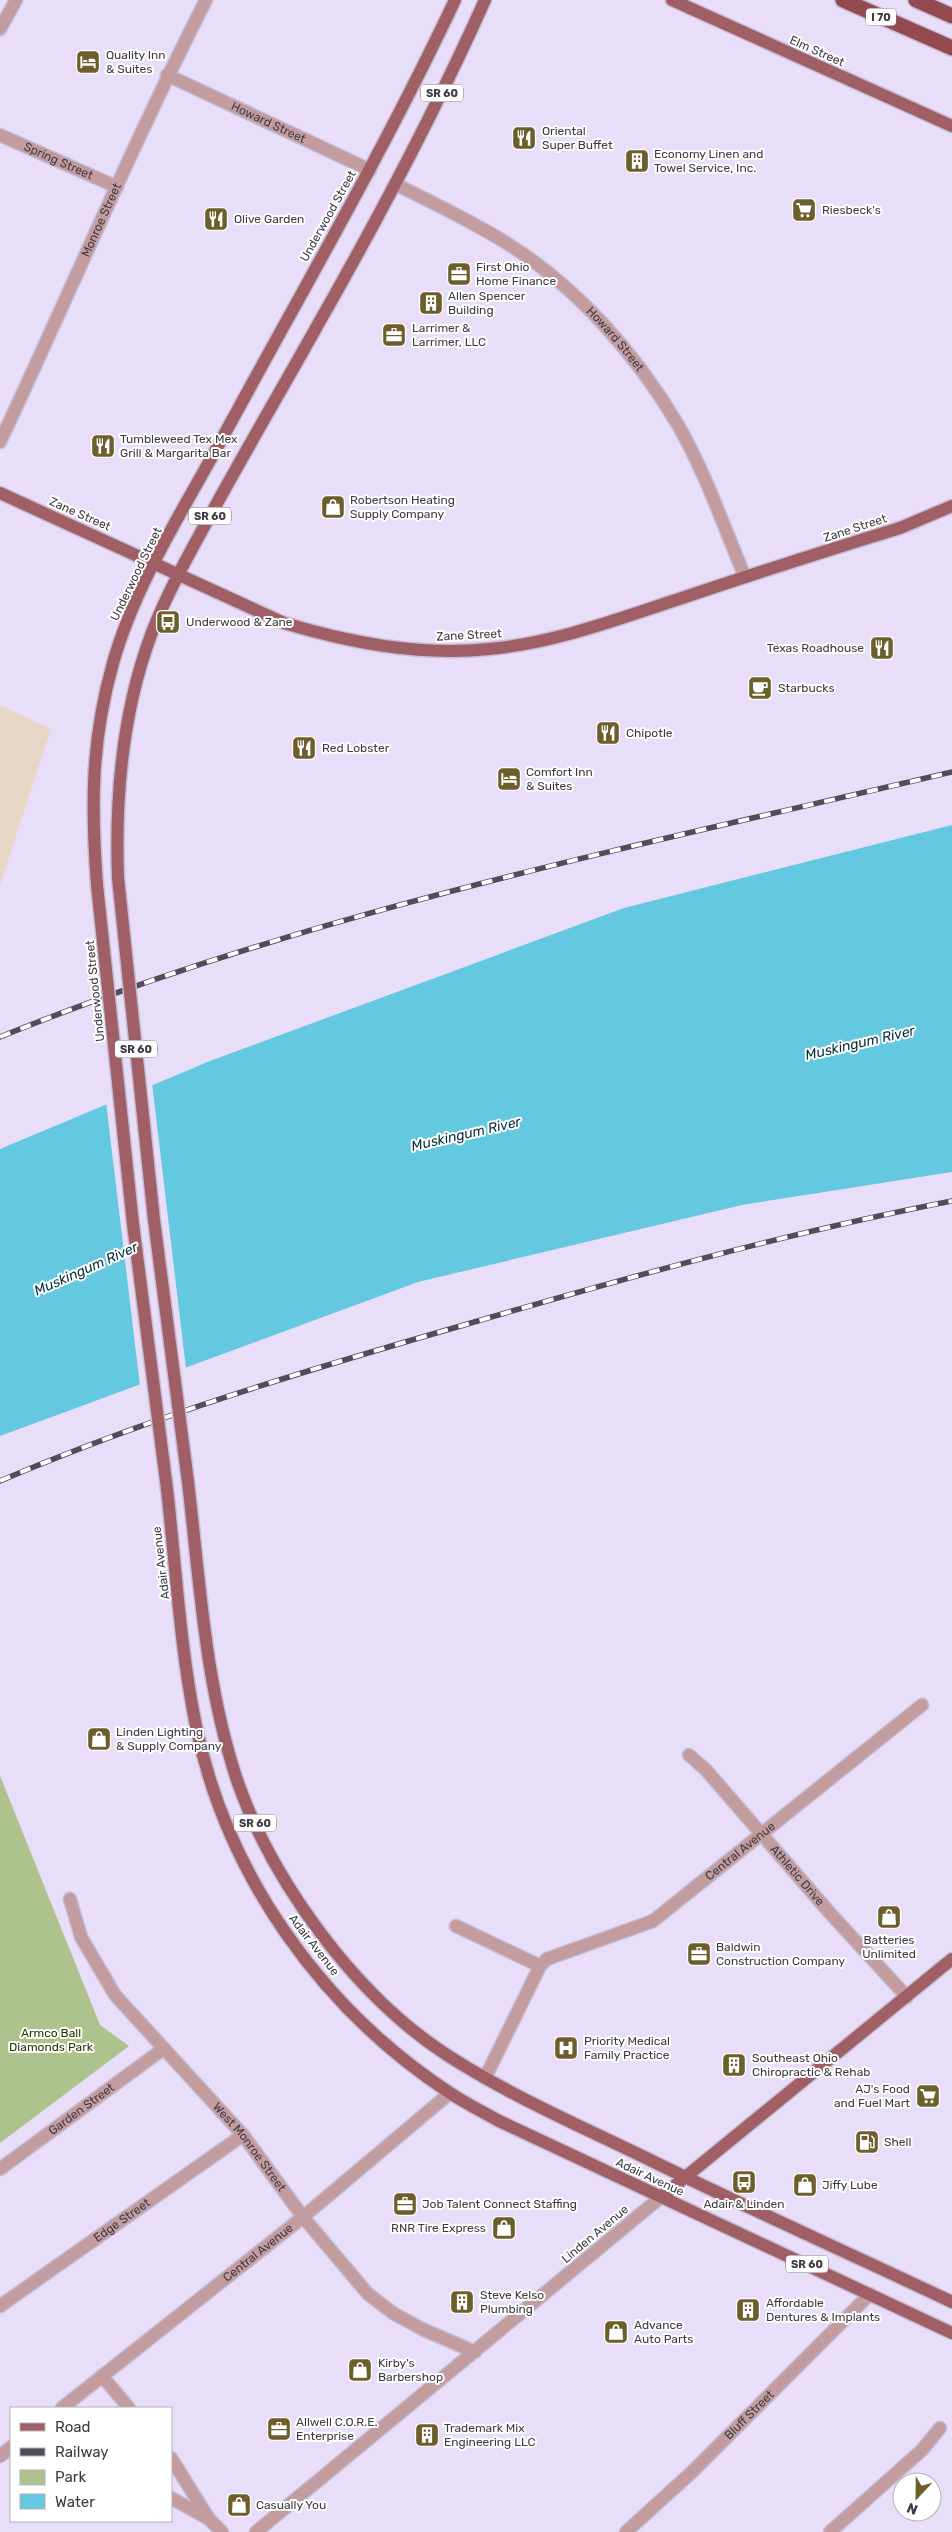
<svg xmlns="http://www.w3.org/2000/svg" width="952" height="2532" viewBox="0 0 952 2532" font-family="Rubik,sans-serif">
	<rect width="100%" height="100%" fill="#e9def9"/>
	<!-- industrial -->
	<path fill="#e8d6c6" d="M 0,705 L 51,729 L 0,885 Z"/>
	<!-- green -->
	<path fill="#adc28d" d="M 0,1776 L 100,2025 L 129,2046 L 0,2143 Z"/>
	<!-- water -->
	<path fill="#64c8e0" d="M 952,825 L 952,1172 L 742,1205 L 418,1282 L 0,1436 L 0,1149 L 210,1061 L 624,908 Z"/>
	<!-- pier -->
	<path fill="#e9def9" d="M 152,1083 L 186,1369 L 140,1386 L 106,1102 Z"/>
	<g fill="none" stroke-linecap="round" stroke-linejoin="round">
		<defs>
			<g id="minor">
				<path d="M 0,29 L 16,0"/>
				<path id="s1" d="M 167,75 L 370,170"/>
				<path id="s2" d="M 0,135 L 117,187"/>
				<path id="s3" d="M 395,184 C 433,203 472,221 508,244 C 578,288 636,354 678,425 C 705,472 724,527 745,577"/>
				<path id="s4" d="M 0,442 C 69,295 132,145 206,0"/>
				<path id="s5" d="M 689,1755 L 706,1770 L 829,1912 L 907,1997"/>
				<path id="s6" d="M 70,1899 L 81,1937 L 115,1995 L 243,2135 L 303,2217 L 368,2294 L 393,2313 L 422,2329 L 475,2352"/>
				<path d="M 456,1926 L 540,1966"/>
				<path id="s7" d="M 485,2078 L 540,1966 L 547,1959 L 653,1921 L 922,1705"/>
				<path id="s8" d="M 0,2169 L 163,2049"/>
				<path id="s9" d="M 0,2306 L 243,2135"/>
				<path d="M 102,2376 L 129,2408"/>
				<path id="s10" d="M 62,2408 L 303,2217 L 450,2093"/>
				<path d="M 0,2456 L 11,2447"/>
				<path d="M 171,2458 L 209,2519"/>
				<path d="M 171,2498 L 209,2519 L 222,2532"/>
				<path d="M 256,2532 L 661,2197"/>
				<path id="s11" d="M 626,2532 L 693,2471 L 870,2294"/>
				<path d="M 830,2532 L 922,2450 L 940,2428"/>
			</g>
			<path id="major" d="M 672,0 L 952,126
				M 0,493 L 284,623 C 351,643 419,656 489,649 C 554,643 615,620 676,600 C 750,575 825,551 900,528 L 952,506
				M 118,878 C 115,796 122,713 151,635 C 168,590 193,547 216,505 C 249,445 283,387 316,328 C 377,221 435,112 485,0
				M 97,885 C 91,806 91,741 113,663 C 136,582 184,509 224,435 C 302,291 385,149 455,0
				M 188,1482 C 200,1583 205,1686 238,1783 C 274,1884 356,1996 447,2055 C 509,2095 576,2124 642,2156 C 745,2207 849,2253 952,2302
				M 167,1489 C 176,1568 180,1648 196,1726 C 227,1876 322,2009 450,2093 C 465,2103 483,2112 499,2121 L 952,2333
				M 661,2197 L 952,1959"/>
			<path id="highway" d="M 843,0 L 952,48
				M 916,0 L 952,16"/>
		</defs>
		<!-- minor casing -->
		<use href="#minor" stroke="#c7bdd5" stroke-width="15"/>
		<!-- major casing -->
		<use href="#major" stroke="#c7bdd5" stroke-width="15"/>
		<!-- highway casing -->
		<use href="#highway" stroke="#c7bdd5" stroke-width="18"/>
		<!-- minor -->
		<use href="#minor" stroke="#c29c9e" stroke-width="12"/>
		<!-- major -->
		<use href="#major" stroke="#a05f64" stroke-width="12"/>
		<!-- highway -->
		<use href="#highway" stroke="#924950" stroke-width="15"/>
		<defs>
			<path id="rail" d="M 0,1037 C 306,913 632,847 952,772
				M 0,1481 C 150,1417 307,1370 464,1325 C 625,1278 787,1233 952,1201"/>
		</defs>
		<!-- rail casing -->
		<use href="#rail" stroke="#514c58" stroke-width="5.5"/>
		<!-- rail -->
		<use href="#rail" stroke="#fff" stroke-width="4" stroke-dasharray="11" stroke-linecap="butt"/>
		<defs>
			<path id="major-bridge" d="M 118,878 L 154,1220 L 188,1482
				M 97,885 L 133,1224 L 167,1489"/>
		</defs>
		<!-- major-bridge casing -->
		<use href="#major-bridge" stroke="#c7bdd5" stroke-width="15" stroke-linecap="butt"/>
		<!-- major-bridge -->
		<use href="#major-bridge" stroke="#a05f64" stroke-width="12"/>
	</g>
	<!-- icons -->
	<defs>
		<symbol id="hotel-square" viewBox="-11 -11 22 22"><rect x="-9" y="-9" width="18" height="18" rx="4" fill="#6e5e2b" stroke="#fff"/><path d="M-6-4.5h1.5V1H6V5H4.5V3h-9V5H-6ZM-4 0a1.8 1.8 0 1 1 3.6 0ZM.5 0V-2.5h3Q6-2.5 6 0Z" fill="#fff"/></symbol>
		<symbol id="restaurant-square" viewBox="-11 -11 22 22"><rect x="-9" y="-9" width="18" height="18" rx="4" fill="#6e5e2b" stroke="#fff"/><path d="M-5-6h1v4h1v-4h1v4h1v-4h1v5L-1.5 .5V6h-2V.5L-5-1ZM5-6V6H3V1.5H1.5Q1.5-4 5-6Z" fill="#fff"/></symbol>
		<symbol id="building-square" viewBox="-11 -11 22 22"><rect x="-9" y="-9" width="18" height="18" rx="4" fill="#6e5e2b" stroke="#fff"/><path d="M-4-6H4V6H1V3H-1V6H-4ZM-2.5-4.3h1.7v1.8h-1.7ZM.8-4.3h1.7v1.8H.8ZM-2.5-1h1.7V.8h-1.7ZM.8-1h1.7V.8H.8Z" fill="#fff"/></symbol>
		<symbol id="supermarket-square" viewBox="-11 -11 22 22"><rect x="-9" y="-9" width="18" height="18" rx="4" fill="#6e5e2b" stroke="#fff"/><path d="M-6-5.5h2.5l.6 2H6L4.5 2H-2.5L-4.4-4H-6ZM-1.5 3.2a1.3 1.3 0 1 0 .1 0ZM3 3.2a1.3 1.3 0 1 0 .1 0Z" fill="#fff"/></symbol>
		<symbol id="office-square" viewBox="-11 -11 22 22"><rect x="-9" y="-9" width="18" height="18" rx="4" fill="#6e5e2b" stroke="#fff"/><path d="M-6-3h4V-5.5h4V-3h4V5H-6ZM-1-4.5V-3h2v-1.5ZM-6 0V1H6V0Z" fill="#fff"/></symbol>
		<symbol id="shop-square" viewBox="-11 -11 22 22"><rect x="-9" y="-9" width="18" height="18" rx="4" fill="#6e5e2b" stroke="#fff"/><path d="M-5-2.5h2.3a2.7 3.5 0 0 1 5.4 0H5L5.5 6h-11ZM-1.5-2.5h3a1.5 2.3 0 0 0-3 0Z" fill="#fff"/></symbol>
		<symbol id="bus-square" viewBox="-11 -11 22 22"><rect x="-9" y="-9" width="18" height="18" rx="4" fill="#6e5e2b" stroke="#fff"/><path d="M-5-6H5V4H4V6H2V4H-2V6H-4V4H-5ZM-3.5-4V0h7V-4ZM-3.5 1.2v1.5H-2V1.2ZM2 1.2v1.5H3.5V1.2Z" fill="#fff"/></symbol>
		<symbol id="cafe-square" viewBox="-11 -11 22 22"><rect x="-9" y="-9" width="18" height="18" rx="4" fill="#6e5e2b" stroke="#fff"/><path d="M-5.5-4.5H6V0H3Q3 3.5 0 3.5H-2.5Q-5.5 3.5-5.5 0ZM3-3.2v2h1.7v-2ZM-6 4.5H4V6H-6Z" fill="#fff"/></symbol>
		<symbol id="hospital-square" viewBox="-11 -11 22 22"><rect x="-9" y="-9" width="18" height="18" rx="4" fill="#6e5e2b" stroke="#fff"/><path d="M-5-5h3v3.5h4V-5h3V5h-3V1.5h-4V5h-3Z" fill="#fff"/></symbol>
		<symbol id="fuel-square" viewBox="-11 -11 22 22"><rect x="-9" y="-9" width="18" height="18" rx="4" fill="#6e5e2b" stroke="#fff"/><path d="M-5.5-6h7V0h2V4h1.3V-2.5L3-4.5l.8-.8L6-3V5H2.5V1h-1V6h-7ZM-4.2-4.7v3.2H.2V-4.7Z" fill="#fff"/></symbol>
	</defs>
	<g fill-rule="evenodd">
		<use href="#hotel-square" x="74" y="48" width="28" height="28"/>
		<use href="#restaurant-square" x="510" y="124" width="28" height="28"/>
		<use href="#building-square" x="623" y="147" width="28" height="28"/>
		<use href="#supermarket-square" x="790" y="196" width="28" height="28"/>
		<use href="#restaurant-square" x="202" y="205" width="28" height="28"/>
		<use href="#office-square" x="445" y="260" width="28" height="28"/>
		<use href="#building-square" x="417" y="289" width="28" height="28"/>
		<use href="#office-square" x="380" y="321" width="28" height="28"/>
		<use href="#restaurant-square" x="89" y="432" width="28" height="28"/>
		<use href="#shop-square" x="319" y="493" width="28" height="28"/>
		<use href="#bus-square" x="154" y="608" width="28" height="28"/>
		<use href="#restaurant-square" x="868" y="634" width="28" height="28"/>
		<use href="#cafe-square" x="746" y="674" width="28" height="28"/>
		<use href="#restaurant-square" x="594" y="719" width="28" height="28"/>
		<use href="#restaurant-square" x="290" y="734" width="28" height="28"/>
		<use href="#hotel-square" x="495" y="765" width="28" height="28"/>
		<use href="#shop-square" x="85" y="1725" width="28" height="28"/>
		<use href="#shop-square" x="875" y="1903" width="28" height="28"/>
		<use href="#office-square" x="685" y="1940" width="28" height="28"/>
		<use href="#hospital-square" x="552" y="2034" width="28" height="28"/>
		<use href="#building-square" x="720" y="2051" width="28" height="28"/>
		<use href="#supermarket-square" x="914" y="2082" width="28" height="28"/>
		<use href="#fuel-square" x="853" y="2128" width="28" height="28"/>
		<use href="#bus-square" x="730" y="2168" width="28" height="28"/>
		<use href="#shop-square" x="791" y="2171" width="28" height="28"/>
		<use href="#office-square" x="391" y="2190" width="28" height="28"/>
		<use href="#shop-square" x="490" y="2214" width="28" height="28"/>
		<use href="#building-square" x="448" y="2288" width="28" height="28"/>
		<use href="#building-square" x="734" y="2296" width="28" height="28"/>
		<use href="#shop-square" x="602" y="2318" width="28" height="28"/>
		<use href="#shop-square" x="346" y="2356" width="28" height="28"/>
		<use href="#office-square" x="265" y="2415" width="28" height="28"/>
		<use href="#building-square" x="413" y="2421" width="28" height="28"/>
		<use href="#shop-square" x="225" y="2491" width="28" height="28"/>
	</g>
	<g text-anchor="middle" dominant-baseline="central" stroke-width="4" stroke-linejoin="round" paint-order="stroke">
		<!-- shield labels -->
		<g fill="#fff" stroke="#78757c" stroke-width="1">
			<rect x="866" y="8.5" width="30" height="17" rx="4"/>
			<rect x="421" y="84.5" width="42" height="17" rx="4"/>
			<rect x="189" y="507.5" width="42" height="17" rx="4"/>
			<rect x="115" y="1040.5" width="42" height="17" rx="4"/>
			<rect x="234" y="1814.5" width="42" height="17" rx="4"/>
			<rect x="786" y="2255.5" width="42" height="17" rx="4"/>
		</g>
		<g font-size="11" font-weight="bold" fill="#3e3a44">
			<text x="881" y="17">I 70</text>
			<text x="442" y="93">SR 60</text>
			<text x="210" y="516">SR 60</text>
			<text x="136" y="1049">SR 60</text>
			<text x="255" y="1823">SR 60</text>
			<text x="807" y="2264">SR 60</text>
		</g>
		<!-- street labels -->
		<g font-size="12" fill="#3e3a44" stroke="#fff">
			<text transform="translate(817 51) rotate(24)">Elm Street</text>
			<text stroke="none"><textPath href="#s1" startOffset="112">Howard Street</textPath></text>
			<text stroke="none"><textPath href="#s2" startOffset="64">Spring Street</textPath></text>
			<text transform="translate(328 216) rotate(-61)">Underwood Street</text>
			<text stroke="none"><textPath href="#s4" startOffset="244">Monroe Street</textPath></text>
			<text stroke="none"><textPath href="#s3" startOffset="272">Howard Street</textPath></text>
			<text transform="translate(80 514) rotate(24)">Zane Street</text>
			<text transform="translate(855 528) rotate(-18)">Zane Street</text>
			<text transform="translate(136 574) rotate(-64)">Underwood Street</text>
			<text transform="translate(469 635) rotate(-3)">Zane Street</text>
			<text transform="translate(95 991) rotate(-96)">Underwood Street</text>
			<text transform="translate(161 1563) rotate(-97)">Adair Avenue</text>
			<text stroke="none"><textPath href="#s7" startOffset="359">Central Avenue</textPath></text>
			<text stroke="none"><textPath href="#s5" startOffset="162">Athletic Drive</textPath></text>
			<text transform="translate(314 1945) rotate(52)">Adair Avenue</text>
			<text stroke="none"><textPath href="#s8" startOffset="101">Garden Street</textPath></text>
			<text stroke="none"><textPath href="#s6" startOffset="310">West Monroe Street</textPath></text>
			<text transform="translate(650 2177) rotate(25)">Adair Avenue</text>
			<text stroke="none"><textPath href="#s9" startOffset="149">Edge Street</textPath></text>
			<text transform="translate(595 2234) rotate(-40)">Linden Avenue</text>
			<text stroke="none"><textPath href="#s10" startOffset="250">Central Avenue</textPath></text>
			<text stroke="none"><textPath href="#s11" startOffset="170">Bluff Street</textPath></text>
		</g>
		<!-- poi labels -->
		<g font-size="12" fill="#3e3a44" stroke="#fff" text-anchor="start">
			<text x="106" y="55">Quality Inn<tspan x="106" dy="14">&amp; Suites</tspan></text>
			<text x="542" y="131">Oriental<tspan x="542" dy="14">Super Buffet</tspan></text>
			<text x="654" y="154">Economy Linen and<tspan x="654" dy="14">Towel Service, Inc.</tspan></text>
			<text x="822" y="210">Riesbeck's</text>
			<text x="234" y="219">Olive Garden</text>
			<text x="476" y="267">First Ohio<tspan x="476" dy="14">Home Finance</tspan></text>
			<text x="448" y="296">Allen Spencer<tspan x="448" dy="14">Building</tspan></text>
			<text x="412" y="328">Larrimer &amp;<tspan x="412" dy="14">Larrimer, LLC</tspan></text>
			<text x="120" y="439">Tumbleweed Tex Mex<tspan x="120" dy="14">Grill &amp; Margarita Bar</tspan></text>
			<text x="350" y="500">Robertson Heating<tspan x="350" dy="14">Supply Company</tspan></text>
			<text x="186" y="622">Underwood &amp; Zane</text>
			<text x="864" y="648" text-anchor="end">Texas Roadhouse</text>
			<text x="778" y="688">Starbucks</text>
			<text x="626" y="733">Chipotle</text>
			<text x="322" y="748">Red Lobster</text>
			<text x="526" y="772">Comfort Inn<tspan x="526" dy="14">&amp; Suites</tspan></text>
			<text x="116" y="1732">Linden Lighting<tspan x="116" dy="14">&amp; Supply Company</tspan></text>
			<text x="889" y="1940" text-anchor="middle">Batteries<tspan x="889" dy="14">Unlimited</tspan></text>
			<text x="716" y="1947">Baldwin<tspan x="716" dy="14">Construction Company</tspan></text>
			<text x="584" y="2041">Priority Medical<tspan x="584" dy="14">Family Practice</tspan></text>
			<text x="752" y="2058">Southeast Ohio<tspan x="752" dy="14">Chiropractic &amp; Rehab</tspan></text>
			<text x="910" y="2089" text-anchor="end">AJ's Food<tspan x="910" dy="14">and Fuel Mart</tspan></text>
			<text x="884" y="2142">Shell</text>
			<text x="822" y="2185">Jiffy Lube</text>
			<text x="422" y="2204">Job Talent Connect Staffing</text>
			<text x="744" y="2204" text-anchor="middle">Adair &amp; Linden</text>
			<text x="486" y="2228" text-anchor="end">RNR Tire Express</text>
			<text x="480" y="2295">Steve Kelso<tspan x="480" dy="14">Plumbing</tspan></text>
			<text x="766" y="2303">Affordable<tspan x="766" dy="14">Dentures &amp; Implants</tspan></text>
			<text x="634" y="2325">Advance<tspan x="634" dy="14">Auto Parts</tspan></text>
			<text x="378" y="2363">Kirby's<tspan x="378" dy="14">Barbershop</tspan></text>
			<text x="296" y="2422">Allwell C.O.R.E.<tspan x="296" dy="14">Enterprise</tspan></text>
			<text x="444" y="2428">Trademark Mix<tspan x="444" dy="14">Engineering LLC</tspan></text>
			<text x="256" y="2505">Casually You</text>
		</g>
		<!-- park labels -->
		<g font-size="12" fill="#273701" stroke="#fff">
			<text x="51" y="2033">Armco Ball<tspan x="51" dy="14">Diamonds Park</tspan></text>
		</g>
		<!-- water labels -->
		<g font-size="14" font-style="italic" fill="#00303a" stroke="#fff">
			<text transform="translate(860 1043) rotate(-13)">Muskingum River</text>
			<text transform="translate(466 1134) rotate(-13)">Muskingum River</text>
			<text transform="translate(86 1269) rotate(-24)">Muskingum River</text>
		</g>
	</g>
	<!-- legend -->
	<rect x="10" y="2407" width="162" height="115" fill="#ffffff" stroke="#b2b0b4"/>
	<rect x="20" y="2423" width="25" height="8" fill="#a05f64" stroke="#b2b0b4"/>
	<text x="55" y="2432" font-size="15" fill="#3e3a44">Road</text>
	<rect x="20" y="2448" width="25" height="8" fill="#514c58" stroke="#b2b0b4"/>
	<text x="55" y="2457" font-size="15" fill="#3e3a44">Railway</text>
	<rect x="20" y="2470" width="25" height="15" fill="#adc28d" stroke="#b2b0b4"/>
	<text x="55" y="2482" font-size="15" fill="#3e3a44">Park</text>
	<rect x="20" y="2494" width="25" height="15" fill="#64c8e0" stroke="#b2b0b4"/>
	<text x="55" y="2507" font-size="15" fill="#3e3a44">Water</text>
	<!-- north arrow -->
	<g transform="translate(917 2497) rotate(202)"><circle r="24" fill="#ffffff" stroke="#b2b0b4"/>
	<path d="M0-4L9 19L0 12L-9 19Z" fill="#6e5e2b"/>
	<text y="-8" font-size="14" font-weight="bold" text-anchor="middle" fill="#3e3a44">N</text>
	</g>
</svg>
